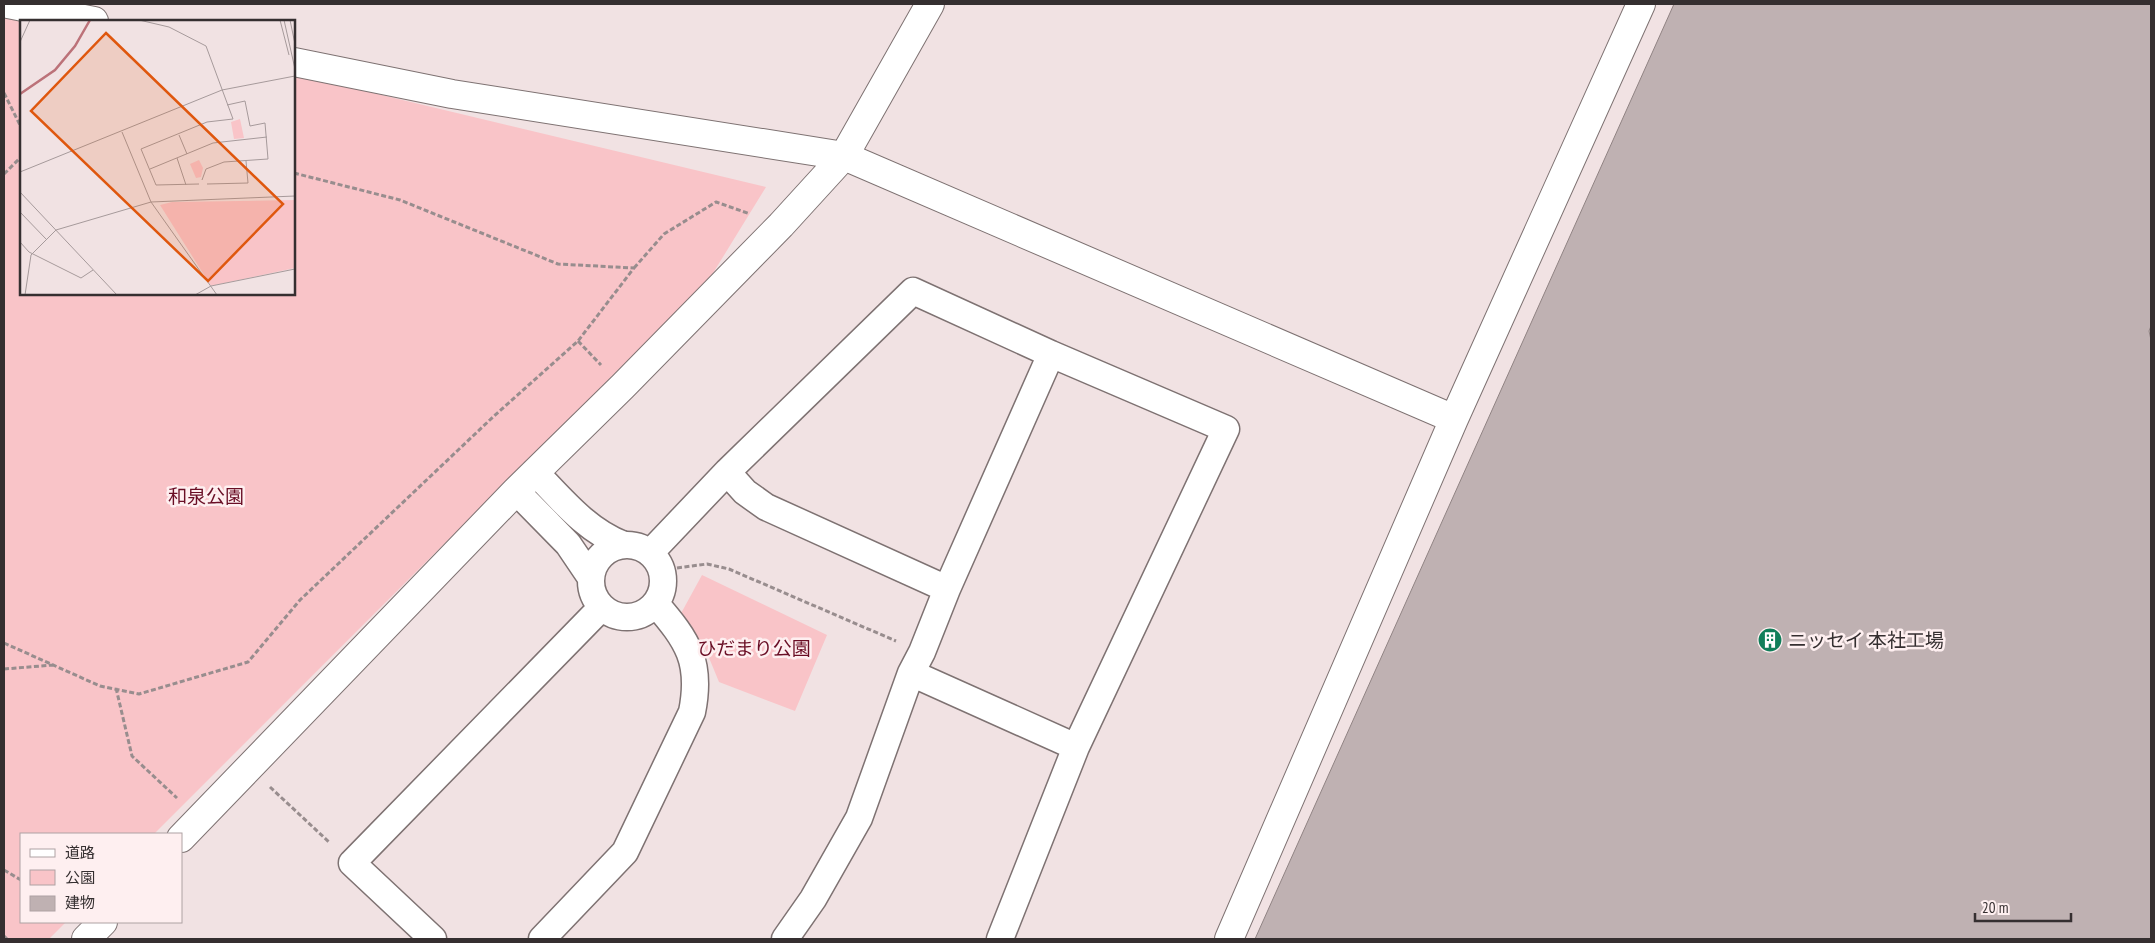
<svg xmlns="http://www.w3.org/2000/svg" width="2155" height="943" viewBox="0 0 2155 943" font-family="'PT Sans Narrow','Noto Sans JP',sans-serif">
	<defs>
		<filter id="shadow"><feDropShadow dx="4.5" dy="-4.5" stdDeviation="0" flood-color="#0004"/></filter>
	</defs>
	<rect width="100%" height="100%" fill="#f1e2e3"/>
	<!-- green -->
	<path fill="#f9c4c8" d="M 4,5 L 72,21 L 21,21 L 21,294 L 294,294 L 294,74 L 766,187 L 710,278 L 154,834 L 21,834 L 21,922 L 66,922 L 49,939 L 4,939 Z
		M 702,575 L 827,635 L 795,711 L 719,682 L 705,648 L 679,617 Z"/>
	<!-- building -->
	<path fill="#bfb1b2" stroke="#908383" filter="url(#shadow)" d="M 1674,4 L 2151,4 L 2151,326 L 2149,331 L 2151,340 L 2151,939 L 1255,939 Z"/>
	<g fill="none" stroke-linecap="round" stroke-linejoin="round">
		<defs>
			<path id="street" d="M 535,472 C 562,500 587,531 624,545
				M 727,472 L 745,492 L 766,507 L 947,589
				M 516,491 L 568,544 L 591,578
				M591 581a36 36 0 1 1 72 0a36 36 0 1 1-72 0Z
				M 650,553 L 727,472 L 913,291 L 1051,354 L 1226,429 L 1076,747 L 1000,939
				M 911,673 L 1076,747
				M 433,939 L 352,863 L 602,607
				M 542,939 L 625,852 L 692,712 C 702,662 688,641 656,604
				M 785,939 L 813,899 L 859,818 L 911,673 L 922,652 L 947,589 L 1051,354"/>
			<path id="secondary" d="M 8,4 L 94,21
				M 294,62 L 452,94 L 844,156 L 1454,419
				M 181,838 L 516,491 L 623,386 L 781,225 L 844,156 L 930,4
				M 86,939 L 103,922
				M 1229,939 L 1454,419 L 1641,4"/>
		</defs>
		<!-- street casing -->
		<use href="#street" stroke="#7e7272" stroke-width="29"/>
		<!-- secondary casing -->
		<use href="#secondary" stroke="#7e7272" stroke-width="30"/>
		<!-- path -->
		<path stroke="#988d8e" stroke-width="3" stroke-dasharray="5 2.5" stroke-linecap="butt" d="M 4,93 L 21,127
			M 4,174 L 21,157
			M 634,268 L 664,234 L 716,202 L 750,214
			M 578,341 L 601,365
			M 677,568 L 707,564 L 729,569 L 896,641
			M 4,643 L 100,686 L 139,694 L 248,662 L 300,600 L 494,416 L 578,341 L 634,268 L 558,264 L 400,200 L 294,173
			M 4,669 L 53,665
			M 116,688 L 132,756 L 177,798
			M 270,787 L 330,843
			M 4,870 L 21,880
			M 4,936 L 7,939"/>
		<!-- street -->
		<use href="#street" stroke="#fff" stroke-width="26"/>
		<!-- secondary -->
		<use href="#secondary" stroke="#fff" stroke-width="28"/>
	</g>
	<!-- icons -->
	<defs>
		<symbol id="building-disc" viewBox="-11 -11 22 22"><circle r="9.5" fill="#107e5a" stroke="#feeff0"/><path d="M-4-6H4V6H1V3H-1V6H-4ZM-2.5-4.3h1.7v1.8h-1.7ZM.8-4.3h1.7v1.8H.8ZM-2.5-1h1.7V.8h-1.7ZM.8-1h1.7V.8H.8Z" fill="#fff"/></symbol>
	</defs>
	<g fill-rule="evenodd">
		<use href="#building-disc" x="1756" y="626" width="28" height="28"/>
	</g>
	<g text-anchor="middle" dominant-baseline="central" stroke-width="5" stroke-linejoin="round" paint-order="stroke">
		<!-- park labels -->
		<g font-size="19" fill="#6a0e25" stroke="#feeff0">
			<text x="206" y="496">和泉公園</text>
			<text x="754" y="648">ひだまり公園</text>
		</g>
		<!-- poi labels -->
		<g font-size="19" fill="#352f30" stroke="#feeff0" text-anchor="start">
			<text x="1788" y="640">ニッセイ 本社工場</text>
		</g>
	</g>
	<!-- overview -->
	<g transform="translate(20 20)">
		<rect width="275" height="275" fill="#f1e2e3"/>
		<path d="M 220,99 L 224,118 L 214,119 L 211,102 ZM 179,140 L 183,148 L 181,157 L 176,158 L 170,144 ZM 275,180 L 275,248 L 191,266 L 140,185 L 152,182 Z" fill="#f9c4c8"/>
		<path fill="none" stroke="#bc7279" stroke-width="2.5" d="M 0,74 L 35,50 L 55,26 L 70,0"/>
		<path fill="none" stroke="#a69a9b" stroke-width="1" d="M 119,0 L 149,7 L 186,26 L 213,99 L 187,102 L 121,129 L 136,165 L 179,164M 260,0 L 269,35M 264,0 L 275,49M 270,0 L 275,24M 0,22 L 10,0M 102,112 L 131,182 L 197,275M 159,115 L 167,134M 157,138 L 166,165M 130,149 L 193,123 L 247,117M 0,152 L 202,70 L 275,56M 182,160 L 186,149 L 204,142 L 248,139 L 245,103 L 230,106 L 225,81 L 207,85M 187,164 L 228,163 L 226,141M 0,172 L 97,275M 0,192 L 26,219M 0,222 L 9,232 L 61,258 L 73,250M 5,275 L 11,235 L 36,210 L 131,182 L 275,176M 175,275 L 191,266 L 275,249"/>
		<path fill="#df570e" fill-opacity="0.15" stroke="#df570e" stroke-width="2.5" d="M 86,13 L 263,184 L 188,261 L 11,91 Z"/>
		<rect width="275" height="275" fill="none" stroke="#352f30" stroke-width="2.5"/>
	</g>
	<!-- border -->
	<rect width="2155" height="943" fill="none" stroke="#352f30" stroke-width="10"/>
	<!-- legend -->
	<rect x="20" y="833" width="162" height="90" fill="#feeff0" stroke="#aea2a3"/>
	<rect x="30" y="849" width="25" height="8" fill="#ffffff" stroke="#aea2a3"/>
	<text x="65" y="858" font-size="15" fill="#352f30">道路</text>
	<rect x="30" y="870" width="25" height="15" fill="#f9c4c8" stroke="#aea2a3"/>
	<text x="65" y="883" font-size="15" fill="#352f30">公園</text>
	<rect x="30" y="896" width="25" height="15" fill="#bfb1b2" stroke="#aea2a3"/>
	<text x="65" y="908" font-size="15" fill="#352f30">建物</text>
	<!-- scale -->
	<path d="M1975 913v8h96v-8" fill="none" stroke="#352f30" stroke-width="2.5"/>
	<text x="1982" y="913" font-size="15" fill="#352f30" stroke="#feeff0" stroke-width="4" paint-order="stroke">20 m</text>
</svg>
